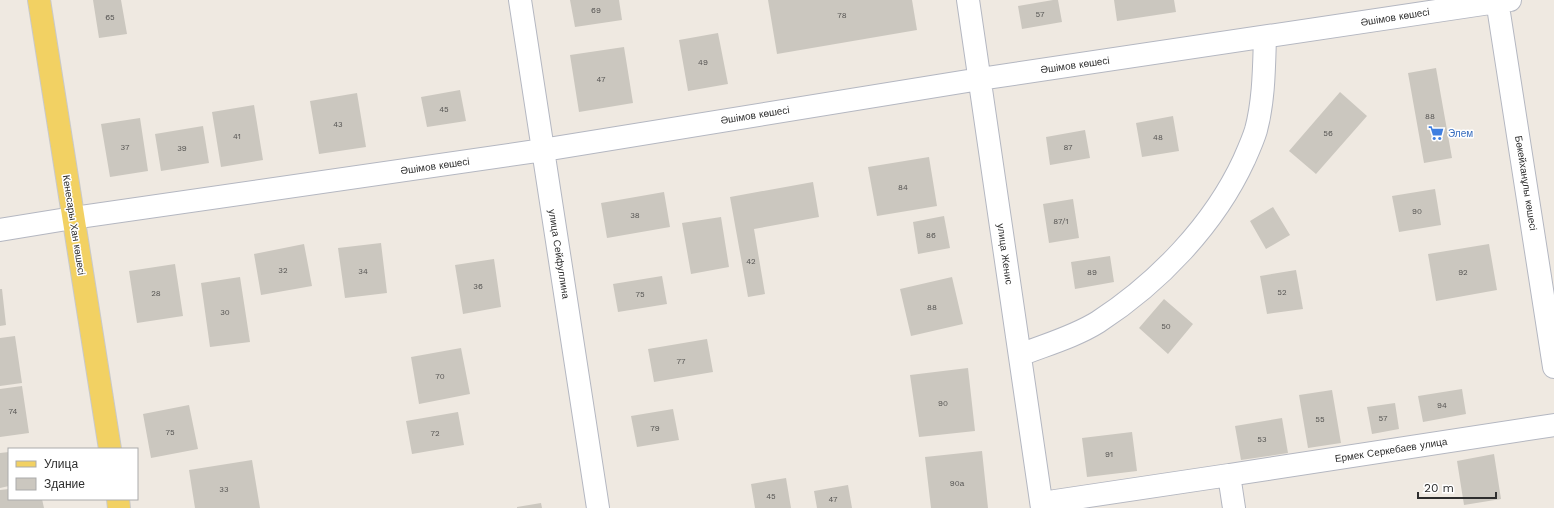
<svg xmlns="http://www.w3.org/2000/svg" width="1554" height="508" viewBox="0 0 1554 508" font-family="'Work Sans',sans-serif">
	<rect width="100%" height="100%" fill="#efe9e1"/>
	<!-- building -->
	<path fill="#cbc7bf" d="M 93,0 L 121,0 L 127,34 L 99,38 Z
		M 570,0 L 619,0 L 622,20 L 575,27 Z
		M 768,0 L 912,0 L 917,30 L 777,54 Z
		M 1053,0 L 1058,0 L 1062,22 L 1022,29 L 1018,6 Z
		M 1114,0 L 1174,0 L 1176,12 L 1117,21 Z
		M 718,33 L 728,84 L 688,91 L 679,40 Z
		M 624,47 L 633,103 L 579,112 L 570,55 Z
		M 1436,68 L 1452,158 L 1424,163 L 1408,73 Z
		M 460,90 L 466,121 L 427,127 L 421,97 Z
		M 1340,92 L 1367,116 L 1316,174 L 1289,151 Z
		M 357,93 L 366,147 L 319,154 L 310,101 Z
		M 254,105 L 263,160 L 221,167 L 212,112 Z
		M 1173,116 L 1179,151 L 1142,157 L 1136,123 Z
		M 140,118 L 148,171 L 110,177 L 101,124 Z
		M 203,126 L 209,163 L 161,171 L 155,134 Z
		M 1085,130 L 1090,158 L 1050,165 L 1046,137 Z
		M 929,157 L 937,206 L 877,216 L 868,167 Z
		M 813,182 L 819,217 L 754,229 L 765,294 L 748,297 L 730,197 Z
		M 1435,189 L 1441,225 L 1399,232 L 1392,196 Z
		M 664,192 L 670,227 L 607,238 L 601,203 Z
		M 1073,199 L 1079,238 L 1049,243 L 1043,204 Z
		M 1273,207 L 1290,235 L 1266,249 L 1250,221 Z
		M 944,216 L 950,248 L 918,254 L 913,222 Z
		M 721,217 L 729,267 L 691,274 L 682,223 Z
		M 381,243 L 387,293 L 345,298 L 338,248 Z
		M 304,244 L 312,286 L 261,295 L 254,254 Z
		M 1489,244 L 1497,290 L 1436,301 L 1428,254 Z
		M 1110,256 L 1114,282 L 1075,289 L 1071,262 Z
		M 494,259 L 501,307 L 463,314 L 455,265 Z
		M 175,264 L 183,316 L 137,323 L 129,271 Z
		M 1296,270 L 1303,309 L 1267,314 L 1260,276 Z
		M 662,276 L 667,304 L 618,312 L 613,284 Z
		M 240,277 L 250,342 L 210,347 L 201,283 Z
		M 952,277 L 963,324 L 911,336 L 900,289 Z
		M 0,289 L 2,289 L 6,325 L 0,326 Z
		M 1164,299 L 1193,324 L 1168,354 L 1139,328 Z
		M 15,336 L 22,383 L 0,386 L 0,338 Z
		M 707,339 L 713,372 L 654,382 L 648,349 Z
		M 461,348 L 470,394 L 419,404 L 411,357 Z
		M 968,368 L 975,431 L 919,437 L 910,375 Z
		M 22,386 L 29,433 L 0,437 L 0,389 Z
		M 1462,389 L 1466,414 L 1423,422 L 1418,396 Z
		M 1332,390 L 1341,443 L 1308,448 L 1299,395 Z
		M 1395,403 L 1399,429 L 1372,434 L 1367,407 Z
		M 189,405 L 198,449 L 151,458 L 143,414 Z
		M 673,409 L 679,440 L 637,447 L 631,416 Z
		M 458,412 L 464,445 L 412,454 L 406,421 Z
		M 1282,418 L 1288,453 L 1241,460 L 1235,426 Z
		M 1132,432 L 1137,471 L 1087,477 L 1082,438 Z
		M 982,451 L 988,508 L 931,508 L 925,457 Z
		M 9,452 L 9,486 L 0,488 L 0,453 Z
		M 1494,454 L 1501,499 L 1464,505 L 1457,461 Z
		M 252,460 L 260,508 L 195,508 L 189,470 Z
		M 786,478 L 791,508 L 755,508 L 751,484 Z
		M 848,485 L 852,508 L 817,508 L 814,491 Z
		M 9,489 L 9,499 L 42,499 L 44,508 L 0,508 L 0,490 Z
		M 541,503 L 542,508 L 517,508 L 517,507 Z"/>
	<g fill="none" stroke-linecap="round" stroke-linejoin="round">
		<defs>
			<path id="minor" d="M 520,0 L 598,508
				M 968,0 L 1042,508
				M 1497,0 L 1554,367
				M 0,230 L 73,218 L 543,150 L 980,79 L 1510,0
				M 1020,355 C 1045,345 1074,337 1098,322 C 1158,283 1214,225 1244,160 C 1248,151 1253,140 1256,130 C 1264,100 1264,67 1265,37
				M 1229,475 L 1554,425
				M 1042,503 L 1229,475 L 1234,508"/>
			<path id="major" d="M 39,0 L 110,449
				M 118,499 L 119,508"/>
		</defs>
		<!-- minor casing -->
		<use href="#minor" stroke="#b4b7c1" stroke-width="24"/>
		<!-- major casing -->
		<use href="#major" stroke="#c9c9c9" stroke-width="24"/>
		<!-- minor -->
		<use href="#minor" stroke="#fff" stroke-width="22"/>
		<!-- major -->
		<use href="#major" stroke="#f2d163" stroke-width="22"/>
	</g>
	<!-- icons -->
	<defs>
		<symbol id="supermarket-bare" viewBox="-9 -9 18 18"><path d="M-6-5.5h2.5l.6 2H6L4.5 2H-2.5L-4.4-4H-6ZM-1.5 3.2a1.3 1.3 0 1 0 .1 0ZM3 3.2a1.3 1.3 0 1 0 .1 0Z" fill="#3f7fe0" stroke="#fff" stroke-width="2.5" paint-order="stroke"/></symbol>
	</defs>
	<g fill-rule="evenodd">
		<use href="#supermarket-bare" x="1425" y="122" width="22" height="22"/>
	</g>
	<g text-anchor="middle" dominant-baseline="central" stroke-width="3" stroke-linejoin="round" paint-order="stroke">
		<!-- number labels -->
		<g font-size="8" fill="#555452">
			<text x="596" y="10">69</text>
			<text x="1040" y="14">57</text>
			<text x="842" y="15">78</text>
			<text x="110" y="17">65</text>
			<text x="703" y="62">49</text>
			<text x="601" y="79">47</text>
			<text x="444" y="109">45</text>
			<text x="1430" y="116">88</text>
			<text x="338" y="124">43</text>
			<text x="1328" y="133">56</text>
			<text x="237" y="136">41</text>
			<text x="1158" y="137">48</text>
			<text x="125" y="147">37</text>
			<text x="1068" y="147">87</text>
			<text x="182" y="148">39</text>
			<text x="903" y="187">84</text>
			<text x="1417" y="211">90</text>
			<text x="635" y="215">38</text>
			<text x="1061" y="221">87/1</text>
			<text x="931" y="235">86</text>
			<text x="751" y="261">42</text>
			<text x="283" y="270">32</text>
			<text x="363" y="271">34</text>
			<text x="1092" y="272">89</text>
			<text x="1463" y="272">92</text>
			<text x="478" y="286">36</text>
			<text x="1282" y="292">52</text>
			<text x="156" y="293">28</text>
			<text x="640" y="294">75</text>
			<text x="932" y="307">88</text>
			<text x="225" y="312">30</text>
			<text x="1166" y="326">50</text>
			<text x="681" y="361">77</text>
			<text x="440" y="376">70</text>
			<text x="943" y="403">90</text>
			<text x="1442" y="405">94</text>
			<text x="13" y="411">74</text>
			<text x="1383" y="418">57</text>
			<text x="1320" y="419">55</text>
			<text x="655" y="428">79</text>
			<text x="170" y="432">75</text>
			<text x="435" y="433">72</text>
			<text x="1262" y="439">53</text>
			<text x="1109" y="454">91</text>
			<text x="957" y="483">90а</text>
			<text x="224" y="489">33</text>
			<text x="771" y="496">45</text>
			<text x="833" y="499">47</text>
		</g>
		<!-- street labels -->
		<g font-size="10" fill="#2e2e2e" stroke="#fff">
			<text transform="translate(1395 17) rotate(-9)">Әшімов көшесі</text>
			<text transform="translate(1075 65) rotate(-8)">Әшімов көшесі</text>
			<text transform="translate(755 115) rotate(-9)">Әшімов көшесі</text>
			<text transform="translate(435 166) rotate(-8)">Әшімов көшесі</text>
			<text transform="translate(1526 183) rotate(81)">Бөкейханұлы көшесі</text>
			<text transform="translate(74 225) rotate(81)">Кенесары Хан көшесі</text>
			<text transform="translate(559 254) rotate(81)">улица Сейфуллина</text>
			<text transform="translate(1005 254) rotate(82)">улица Женис</text>
			<text transform="translate(1391 450) rotate(-9)">Ермек Серкебаев улица</text>
		</g>
		<!-- shop labels -->
		<g font-size="10" fill="#366cbe" stroke="#fff" text-anchor="start">
			<text x="1448" y="133">Элем</text>
		</g>
	</g>
	<!-- legend -->
	<rect x="8" y="448" width="130" height="52" fill="#ffffff" stroke="#ababab"/>
	<rect x="16" y="461" width="20" height="6" fill="#f2d163" stroke="#ababab"/>
	<text x="44" y="468" font-size="12" fill="#2e2e2e">Улица</text>
	<rect x="16" y="478" width="20" height="12" fill="#cbc7bf" stroke="#ababab"/>
	<text x="44" y="488" font-size="12" fill="#2e2e2e">Здание</text>
	<!-- scale -->
	<path d="M1418 492v6h78v-6" fill="none" stroke="#2e2e2e" stroke-width="2"/>
	<text x="1424" y="492" font-size="12" fill="#2e2e2e" stroke="#ffffff" stroke-width="3" paint-order="stroke">20 m</text>
</svg>
